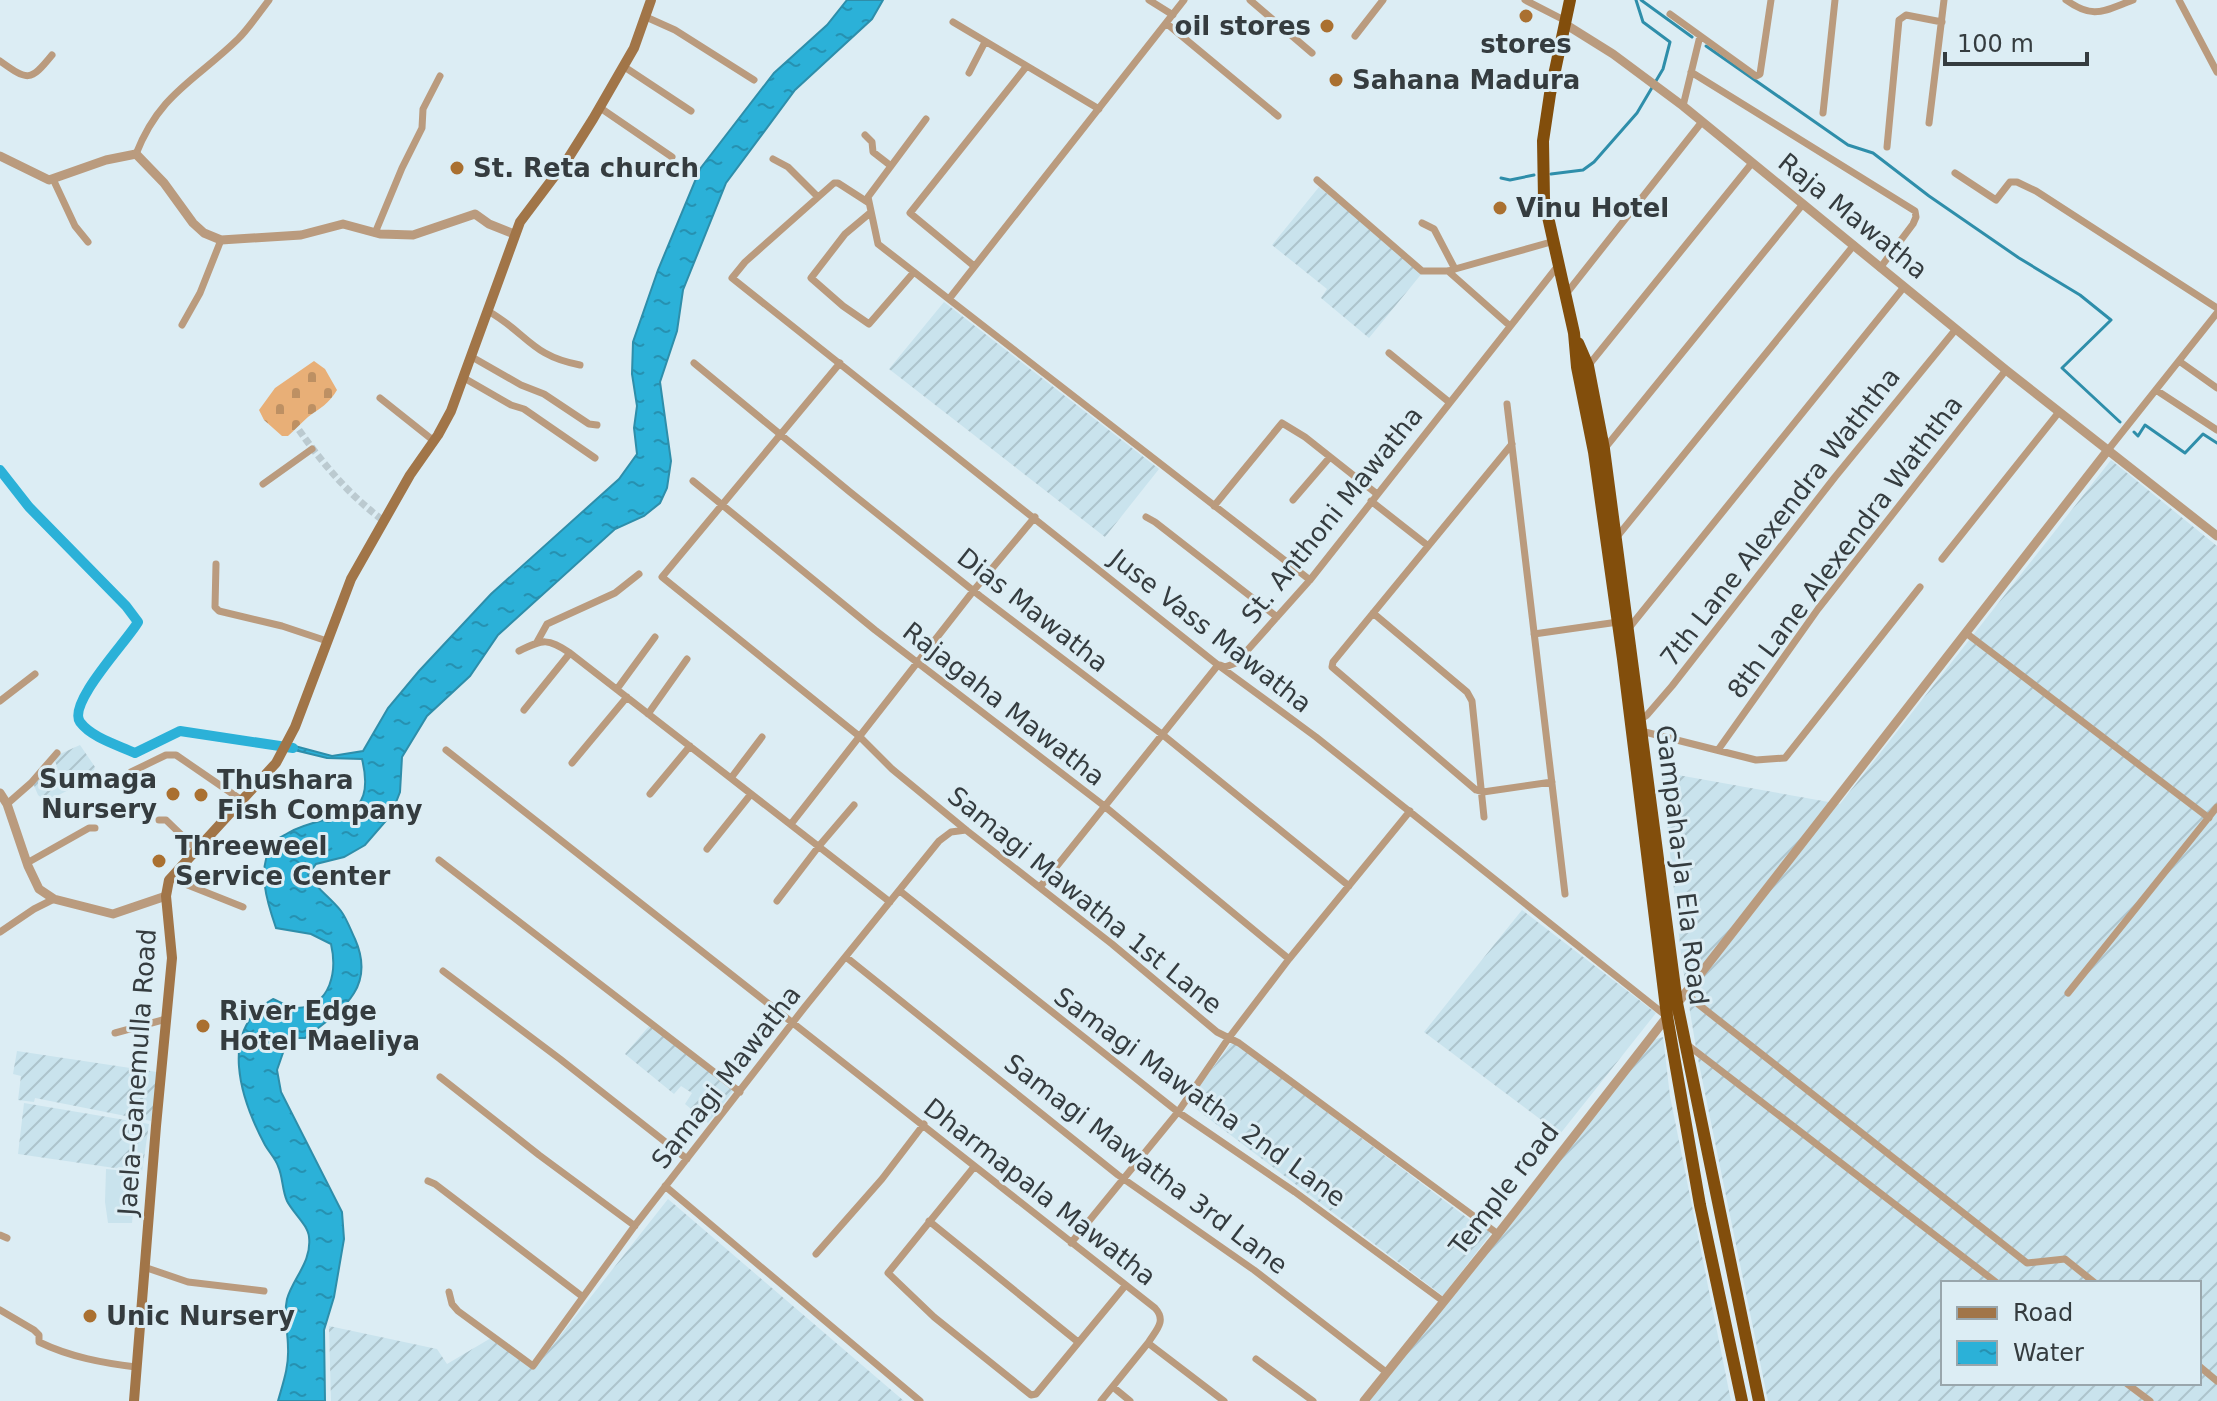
<svg xmlns="http://www.w3.org/2000/svg" width="2217" height="1401" viewBox="0 0 2217 1401" font-family="'DejaVu Sans',sans-serif">
	<defs>
		<pattern id="industrial-furrows" width="10" height="10" patternUnits="userSpaceOnUse" patternTransform="scale(2)"><rect width="10" height="10" fill="#c9e3ed"/><path d="M-1 1l2-2M0 10L10 0M9 11l2-2" fill="none" stroke="#adc4cc"/></pattern>
		<pattern id="cemetery-stones" width="16" height="16" patternUnits="userSpaceOnUse" patternTransform="scale(2)"><rect width="16" height="16" fill="#e8af77"/><path d="M2 7V4a2 2 0 0 1 4 0v3zM10 15v-3a2 2 0 0 1 4 0v3z" fill="#bd9063"/></pattern>
		<pattern id="water-ripples" width="26" height="14" patternUnits="userSpaceOnUse" patternTransform="scale(2)"><rect width="26" height="14" fill="#2bb1d8"/><path d="M2 4q2-2 4 0t4 0M15 11q2-2 4 0t4 0" fill="none" stroke="#2691b1"/></pattern>
	</defs>
	<rect width="100%" height="100%" fill="#dcedf4"/>
	<!-- built -->
	<path fill="#c9e3ed" d="M 106,1169 L 137,1172 L 132,1223 L 108,1223 L 105,1202 Z"/>
	<!-- industrial -->
	<path fill="url(#industrial-furrows)" fill-rule="evenodd" d="M 1319,187 L 1423,272 L 1369,338 L 1321,298 L 1327,289 L 1272,245 Z
		M 944,302 L 1159,469 L 1105,537 L 889,369 Z
		M 2111,460 L 2217,546 L 2217,1401 L 1768,1401 L 1697,1054 L 1682,963 L 1661,772 L 1840,804 ZM 1943,1283 L 2199,1283 L 2199,1383 L 1943,1383 Z
		M 80,745 L 95,767 L 93,773 L 80,784 L 57,796 L 43,799 L 38,795 L 33,783 L 46,771 L 57,766 L 54,759 L 60,754 Z
		M 1522,910 L 1656,1013 L 1560,1134 L 1424,1032 Z
		M 650,1025 L 733,1091 L 708,1123 L 685,1104 L 692,1093 L 681,1086 L 674,1094 L 625,1054 Z
		M 1663,1037 L 1670,1096 L 1731,1401 L 1368,1401 L 1649,1041 Z
		M 1233,1041 L 1470,1220 L 1473,1217 L 1492,1232 L 1443,1296 L 1187,1102 Z
		M 17,1051 L 157,1072 L 157,1092 L 151,1121 L 35,1098 L 34,1102 L 18,1100 L 21,1076 L 13,1074 Z
		M 24,1103 L 149,1124 L 142,1172 L 18,1154 Z
		M 668,1199 L 904,1401 L 331,1401 L 329,1326 L 437,1349 L 447,1364 L 491,1338 L 534,1369 Z"/>
	<!-- cemetery -->
	<path fill="url(#cemetery-stones)" d="M 314,361 L 325,369 L 337,390 C 329,404 320,408 308,417 C 301,423 295,430 288,436 L 282,436 L 264,420 L 259,410 L 275,388 Z"/>
	<!-- water -->
	<path fill="url(#water-ripples)" stroke="#2e8eaa" stroke-width="2" d="M 847,0 L 883,0 L 872,19 L 795,90 L 726,183 L 683,290 L 677,331 L 660,382 L 671,461 L 667,488 L 660,503 L 644,516 L 615,529 L 498,635 L 470,676 L 427,716 L 402,757 L 400,792 L 391,815 L 365,845 L 344,857 L 316,864 L 308,875 C 317,889 331,898 341,911 C 347,919 351,931 355,939 C 377,989 340,1011 305,1038 L 294,1038 L 285,1047 L 277,1070 L 281,1092 L 342,1212 L 344,1239 L 334,1297 L 324,1330 L 325,1401 L 278,1401 C 283,1383 289,1367 288,1348 C 288,1330 283,1317 287,1299 C 293,1278 312,1262 309,1237 C 308,1225 293,1213 287,1201 C 282,1190 283,1177 278,1166 C 275,1158 269,1152 265,1145 C 241,1100 217,1030 273,999 C 280,1002 290,1008 297,1008 C 332,1006 337,970 331,944 L 311,934 L 276,928 C 267,902 256,868 273,843 C 276,839 283,836 288,833 C 326,810 379,828 362,759 L 327,758 L 290,749 L 291,745 L 332,756 L 363,751 L 388,708 L 419,671 L 491,594 L 619,479 L 637,454 L 634,428 L 637,406 L 632,374 L 633,342 L 658,270 L 700,169 L 774,73 L 827,25 Z"/>
	<g fill="none" stroke-linecap="round" stroke-linejoin="round">
		<!-- stream -->
		<path stroke="#2e8eaa" stroke-width="3" d="M 1641,0 L 1692,37
			M 1706,46 L 1848,145 L 1873,153 L 1929,196 L 2019,258 L 2080,295 L 2111,320 L 2062,368 L 2120,422
			M 1551,174 L 1583,170 L 1594,162 L 1637,113 L 1663,69 L 1670,42 L 1643,22 L 1636,0
			M 1501,178 L 1510,180 L 1534,175
			M 2134,432 L 2138,436 L 2145,425 L 2185,453 L 2203,434 L 2217,443"/>
		<!-- canal -->
		<path stroke="#2bb1d8" stroke-width="10" d="M 0,470 L 29,507 L 126,606 L 138,622 C 128,640 67,703 80,722 C 92,738 118,745 135,753 L 180,731 L 293,748"/>
		<!-- minor-tunnel -->
		<path stroke="#bbcad0" stroke-width="7" stroke-dasharray="7 3.5" stroke-linecap="butt" d="M 299,430 C 323,464 350,496 384,521"/>
		<!-- minor -->
		<path stroke="#ba9b7e" stroke-width="7" d="M 1149,0 L 1173,15
			M 1250,0 L 1312,53
			M 1525,0 L 1566,21
			M 2066,0 C 2094,20 2103,11 2133,0
			M 2179,0 L 2217,72
			M 1670,14 L 1756,76 L 1760,74 L 1771,0
			M 646,17 L 675,30 L 754,80
			M 953,22 L 1099,109
			M 1166,23 L 1278,116
			M 1355,36 L 1383,0
			M 0,61 C 28,81 30,82 52,55
			M 623,66 L 691,111
			M 1691,72 L 1915,211 L 1916,217 L 1913,224 L 1880,268
			M 969,73 L 985,42
			M 1683,106 L 1700,36
			M 599,107 L 672,157
			M 1823,113 L 1835,0
			M 926,119 L 868,197 L 878,244 L 1310,580
			M 1929,123 L 1944,0
			M 865,135 L 872,142 L 873,152 L 891,166
			M 1887,147 L 1899,20 L 1906,15 L 1942,22
			M 136,154 C 160,93 195,81 238,39 C 249,28 259,13 269,0
			M 773,159 L 788,167 L 818,197
			M 1955,173 L 1996,200 L 2010,182 L 2017,182 L 2036,191 L 2217,308
			M 53,179 L 75,226 L 88,242
			M 1317,180 L 1422,271 L 1448,271 L 1551,242
			M 869,203 L 838,183 L 834,183 L 745,262 L 732,278 L 1218,665 L 1316,737 L 1665,1015
			M 870,213 L 845,234 L 811,278 L 843,306 L 869,324 L 914,272
			M 1422,223 L 1434,229 L 1455,269
			M 375,233 L 402,168 L 422,128 L 423,109 L 440,76
			M 974,266 L 910,213 L 1026,67
			M 1448,271 L 1510,326
			M 1566,294 L 1701,123
			M 949,299 L 1184,0
			M 488,311 C 527,333 531,356 580,365
			M 182,325 L 200,293 L 221,240
			M 1389,353 L 1449,402
			M 472,357 L 521,385 L 544,394 L 589,424 L 597,425
			M 2179,361 L 2217,388
			M 694,363 L 850,492 L 980,596 L 1163,735 L 1349,886
			M 840,363 L 662,577 L 859,736 L 892,769 L 966,830 L 1112,944 L 1217,1032 L 1239,1043 L 1498,1234
			M 1588,366 L 1752,163
			M 464,378 L 511,405 L 524,409 L 595,458
			M 2156,390 L 2217,430
			M 380,398 L 434,441
			M 1507,404 L 1565,894
			M 1512,444 L 1333,662 L 1332,667 L 1476,790 L 1483,792 L 1552,782
			M 1605,448 L 1803,204
			M 2108,450 L 2217,313
			M 693,481 L 875,630 L 1103,805 L 1289,959
			M 263,484 L 312,449
			M 1293,500 L 1330,457
			M 1371,501 L 1427,545
			M 1214,506 L 1282,423 L 1305,437 L 1377,494
			M 1146,517 L 1155,522 L 1277,617
			M 1616,538 L 1854,245
			M 1942,559 L 2059,412
			M 216,564 L 215,607 L 219,611 L 282,626 L 327,641
			M 1373,613 L 1467,692 L 1472,701 L 1484,817
			M 1629,628 L 1904,287
			M 1966,633 L 2209,818
			M 1534,634 L 1618,622
			M 537,642 L 547,624 L 615,593 L 639,574
			M 519,651 C 544,639 547,638 570,653 L 890,902
			M 1220,665 L 1225,667 L 1236,663 L 1310,580 L 1557,267
			M 617,689 L 655,637
			M 0,701 L 35,674
			M 524,710 L 570,653
			M 648,714 L 687,659
			M 1638,721 L 1647,715 L 1672,686 L 1835,477 L 1956,329
			M 1641,731 L 1756,760 L 1785,758 L 1920,587
			M 446,750 L 1155,1308 C 1167,1321 1156,1330 1148,1343 L 1224,1401
			M 1718,750 L 1818,609 L 2006,370
			M 572,763 L 627,697
			M 131,772 L 166,755 L 176,755 L 243,801
			M 731,778 L 762,737
			M 650,794 L 690,746
			M 7,804 L 31,783 L 57,753
			M 159,820 L 166,820 L 197,850
			M 791,824 L 974,590 L 1035,517
			M 707,849 L 751,794
			M 439,860 L 740,1092
			M 27,863 L 89,828 L 95,828
			M 170,878 L 243,907
			M 1040,887 L 1218,665
			M 900,891 L 1178,1112 L 1295,1192 L 1443,1301
			M 777,901 L 819,846 L 854,805
			M 0,932 L 34,909 L 54,899
			M 846,957 L 1118,1175 L 1254,1270 L 1386,1372
			M 443,971 L 560,1059 L 687,1159
			M 1685,992 L 1698,1004 L 2027,1263 L 2065,1259 L 2095,1283
			M 2068,993 L 2217,807
			M 115,1033 L 166,1019
			M 1685,1043 L 1997,1283
			M 440,1077 L 539,1155 L 635,1226
			M 974,1167 L 888,1273 L 934,1317 L 1031,1395 L 1036,1394 L 1125,1286
			M 428,1181 L 435,1184 L 583,1297
			M 665,1186 L 920,1401
			M 929,1221 L 1078,1342
			M 0,1235 L 7,1238
			M 1071,1243 L 1178,1112 L 1228,1039 L 1289,959 L 1410,811
			M 816,1254 L 882,1179 L 924,1124
			M 144,1267 L 188,1282 L 264,1291
			M 449,1292 L 452,1304 L 458,1311 L 533,1366 L 636,1224 L 804,1008 L 939,841 L 951,832 L 966,830
			M 0,1310 L 34,1330 L 39,1335 L 39,1342 C 70,1357 103,1363 136,1367
			M 1256,1359 L 1313,1401
			M 2199,1366 L 2217,1381
			M 2126,1383 L 2150,1401
			M 1113,1387 L 1130,1401
			M 1101,1401 L 1148,1343"/>
		<!-- tertiary -->
		<path stroke="#ba9b7e" stroke-width="9" d="M 1565,24 L 1613,54 L 1683,106 L 2006,370 L 2217,536
			M 0,156 L 49,180 L 106,160 L 136,154 L 164,183 L 193,223 L 204,233 L 221,240 L 301,235 L 343,224 L 380,234 L 413,235 L 475,214 L 489,224 L 514,234
			M 0,793 L 7,804 L 28,866 L 39,889 L 54,899 L 113,914 L 166,896
			M 1364,1401 L 1498,1234 L 2108,450"/>
		<!-- secondary -->
		<path stroke="#a17548" stroke-width="10" d="M 134,1401 L 156,1126 L 172,958 L 166,896 L 169,880 L 276,763 L 295,727 L 351,579 L 410,475 L 438,435 L 451,411 L 520,222 L 569,157 L 593,119 L 634,48 L 651,0"/>
		<!-- trunk -->
		<path stroke="#824e0c" stroke-width="12" d="M 1570,0 L 1550,94 L 1543,141 L 1544,199 L 1574,333 L 1577,367 L 1594,452 L 1623,659 L 1667,1016 L 1700,1205 L 1742,1401
			M 1578,343 L 1588,366 L 1604,449 L 1677,1003 L 1759,1401"/>
	</g>
	<!-- markers -->
	<g fill="#aa7030" stroke="#dcedf4" stroke-width="3">
		<circle cx="1526" cy="16" r="8"/>
		<circle cx="1327" cy="26" r="8"/>
		<circle cx="1336" cy="80" r="8"/>
		<circle cx="457" cy="168" r="8"/>
		<circle cx="1500" cy="208" r="8"/>
		<circle cx="173" cy="794" r="8"/>
		<circle cx="201" cy="795" r="8"/>
		<circle cx="159" cy="861" r="8"/>
		<circle cx="203" cy="1026" r="8"/>
		<circle cx="90" cy="1316" r="8"/>
	</g>
	<g text-anchor="middle" dominant-baseline="central" stroke-width="6" stroke-linejoin="round" paint-order="stroke">
		<!-- poi labels -->
		<g font-size="26" font-weight="bold" fill="#353c3f" stroke="#dcedf4" text-anchor="start">
			<text x="1311" y="26" text-anchor="end">oil stores</text>
			<text x="1526" y="44" text-anchor="middle">stores</text>
			<text x="1352" y="80">Sahana Madura</text>
			<text x="473" y="168">St. Reta church</text>
			<text x="1516" y="208">Vinu Hotel</text>
			<text x="157" y="779" text-anchor="end">Sumaga<tspan x="157" dy="30">Nursery</tspan></text>
			<text x="217" y="780">Thushara<tspan x="217" dy="30">Fish Company</tspan></text>
			<text x="175" y="846">Threeweel<tspan x="175" dy="30">Service Center</tspan></text>
			<text x="219" y="1011">River Edge<tspan x="219" dy="30">Hotel Maeliya</tspan></text>
			<text x="106" y="1316">Unic Nursery</text>
		</g>
		<!-- street labels -->
		<g font-size="26" fill="#353c3f" stroke="#dcedf4">
			<text transform="translate(1853 216) rotate(39)">Raja Mawatha</text>
			<text transform="translate(1332 515) rotate(-51)">St. Anthoni Mawatha</text>
			<text transform="translate(1780 517) rotate(-52)">7th Lane Alexendra Waththa</text>
			<text transform="translate(1845 547) rotate(-53)">8th Lane Alexendra Waththa</text>
			<text transform="translate(1033 610) rotate(38)">Dias Mawatha</text>
			<text transform="translate(1211 631) rotate(38)">Juse Vass Mawatha</text>
			<text transform="translate(1004 704) rotate(38)">Rajagaha Mawatha</text>
			<text transform="translate(1682 865) rotate(83)">Gampaha-Ja Ela Road</text>
			<text transform="translate(1085 900) rotate(39)">Samagi Mawatha 1st Lane</text>
			<text transform="translate(137 1072) rotate(-86)">Jaela-Ganemulla Road</text>
			<text transform="translate(726 1077) rotate(-52)">Samagi Mawatha</text>
			<text transform="translate(1200 1097) rotate(36)">Samagi Mawatha 2nd Lane</text>
			<text transform="translate(1146 1164) rotate(37)">Samagi Mawatha 3rd Lane</text>
			<text transform="translate(1504 1189) rotate(-52)">Temple road</text>
			<text transform="translate(1040 1192) rotate(38)">Dharmapala Mawatha</text>
		</g>
	</g>
	<!-- legend -->
	<rect x="1941" y="1281" width="260" height="104" fill="#dcedf4" stroke="#99a6ac" stroke-width="2"/>
	<rect x="1957" y="1307" width="40" height="12" fill="#a17548" stroke="#99a6ac" stroke-width="2"/>
	<text x="2013" y="1321" font-size="24" fill="#353c3f">Road</text>
	<rect x="1957" y="1341" width="40" height="24" fill="url(#water-ripples)" stroke="#99a6ac" stroke-width="2"/>
	<text x="2013" y="1361" font-size="24" fill="#353c3f">Water</text>
	<!-- scale -->
	<path d="M1945 52v12h142v-12" fill="none" stroke="#353c3f" stroke-width="4"/>
	<text x="1957" y="52" font-size="24" fill="#353c3f" stroke="#dcedf4" stroke-width="6" paint-order="stroke">100 m</text>
</svg>
